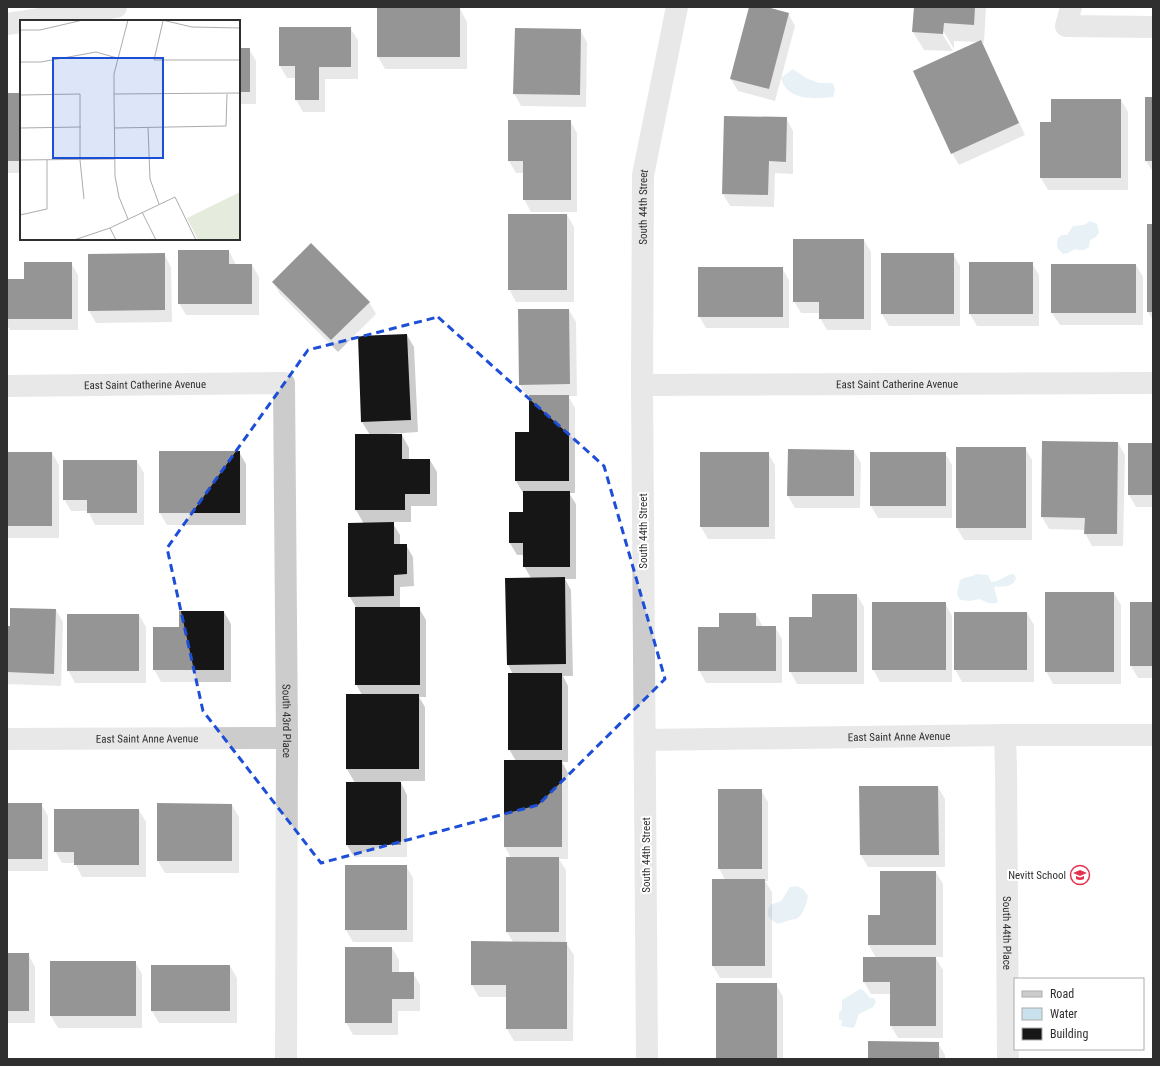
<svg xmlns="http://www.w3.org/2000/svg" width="1160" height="1066" viewBox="0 0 1160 1066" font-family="'Roboto Condensed',sans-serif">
	<rect width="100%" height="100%" fill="#fff"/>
	<!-- water -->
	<path fill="#c9e1ec" d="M 793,69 L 806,78 L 819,83 L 833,83 L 835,90 L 833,97 C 814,99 787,101 781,78 Z
		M 1090,221 L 1097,224 L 1099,233 L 1096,237 L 1090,240 L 1089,247 C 1084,251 1081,251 1075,249 L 1068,253 L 1063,254 C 1057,249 1056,246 1058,238 L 1062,235 L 1067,235 L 1073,226 L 1084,225 Z
		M 976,574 L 988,575 L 991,582 C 1000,582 1006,574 1014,574 L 1016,578 C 1013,588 1003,586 994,587 L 998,602 C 992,605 985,602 980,599 L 970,601 L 960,600 L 957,594 L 960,580 C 965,576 971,578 976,574 Z
		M 797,886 L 803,889 L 808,896 C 806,904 804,915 796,919 C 791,921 795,918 790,920 C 786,921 782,923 778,924 C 769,919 765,915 770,905 L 781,901 L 790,887 Z
		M 860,989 L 863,990 L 870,998 L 874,998 L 876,1002 L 873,1007 L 859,1014 L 854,1028 L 841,1026 L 842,1020 L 839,1020 L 839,1012 L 842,1010 L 842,1000 Z"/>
	<!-- shadow -->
	<path fill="#0003" d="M 750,7 L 763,7 L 788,13 L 795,26 L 775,101 L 738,91 L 731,79 Z
		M 915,7 L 986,7 L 984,43 L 981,42 L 987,54 L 1025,135 L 959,165 L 952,153 L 979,42 L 954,41 L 954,49 L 942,29 L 940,30 L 953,51 L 924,50 L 913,32 Z
		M 460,9 L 467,22 L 467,69 L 385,69 L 378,57 Z
		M 280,28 L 350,28 L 358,40 L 358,79 L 325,79 L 325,112 L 303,112 L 296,100 L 296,78 L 287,78 L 280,66 Z
		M 580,30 L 587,42 L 586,107 L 521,106 L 514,93 Z
		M 239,49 L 249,49 L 256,61 L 256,104 L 239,104 Z
		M 7,94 L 21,94 L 21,173 L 7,173 Z
		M 1153,98 L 1153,172 L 1146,161 Z
		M 1121,100 L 1128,112 L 1128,190 L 1048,190 L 1041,178 L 1041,123 L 1052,123 Z
		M 786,118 L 793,131 L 793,174 L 775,173 L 774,207 L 730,206 L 723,194 Z
		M 509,121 L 570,121 L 577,133 L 577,212 L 531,212 L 524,199 L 524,173 L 516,173 L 509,161 Z
		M 567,215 L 574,227 L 574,302 L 516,302 L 509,289 Z
		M 1153,225 L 1153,320 L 1148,312 Z
		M 864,240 L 871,252 L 871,330 L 827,330 L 820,318 L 820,313 L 801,313 L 794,301 Z
		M 229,251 L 236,265 L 252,265 L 259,277 L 259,315 L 186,315 L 179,303 Z
		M 164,254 L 171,267 L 172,322 L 96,323 L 89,311 Z
		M 953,254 L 960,266 L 960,326 L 889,326 L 882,314 Z
		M 71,263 L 78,275 L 78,330 L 10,330 L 7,325 L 7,280 L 25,280 Z
		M 1032,263 L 1039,275 L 1039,326 L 977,326 L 970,314 Z
		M 1136,265 L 1143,277 L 1143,325 L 1060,325 L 1052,313 Z
		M 782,268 L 789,280 L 789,328 L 706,328 L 699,316 Z
		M 273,282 L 369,302 L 376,314 L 338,352 L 280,294 Z
		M 519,310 L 569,310 L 576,322 L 577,396 L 568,396 L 575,408 L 575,493 L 569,493 L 576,504 L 576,579 L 565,579 L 571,590 L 573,676 L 563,676 L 568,686 L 568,762 L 562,762 L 568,773 L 568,859 L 559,859 L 566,870 L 566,943 L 574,955 L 573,1041 L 514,1041 L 507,1029 L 507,997 L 479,997 L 472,985 L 472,942 L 513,942 L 507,932 L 511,858 L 505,847 L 516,761 L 509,749 L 513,674 L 508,665 L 531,578 L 524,566 L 524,555 L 517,555 L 510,543 L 510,513 L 524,513 L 523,493 L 516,481 L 530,433 L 530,397 L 527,397 L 520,385 Z
		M 407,335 L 414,347 L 418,432 L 388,434 L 388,435 L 402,435 L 409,448 L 409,460 L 430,460 L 437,472 L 437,506 L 411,506 L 411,522 L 392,522 L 400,535 L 400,545 L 406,545 L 413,557 L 414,586 L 400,587 L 400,608 L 419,608 L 426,620 L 426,697 L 419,697 L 425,707 L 425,781 L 400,781 L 407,795 L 407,857 L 354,857 L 347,845 L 347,783 L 355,783 L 347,769 L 347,695 L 362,695 L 356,684 L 356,607 L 349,596 L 364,524 L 356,510 L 370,435 L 362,422 L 359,337 Z
		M 1118,443 L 1125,455 L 1123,546 L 1092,546 L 1085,533 L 1086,530 L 1049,529 L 1042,517 Z
		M 1153,444 L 1153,507 L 1136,507 L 1129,495 Z
		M 957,448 L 1025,448 L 1032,460 L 1032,540 L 964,540 L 957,528 Z
		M 854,451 L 861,463 L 860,508 L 795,508 L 788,496 Z
		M 160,452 L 239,452 L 246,464 L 246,525 L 167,525 L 160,513 Z
		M 7,453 L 52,453 L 59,465 L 59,538 L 7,538 Z
		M 701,453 L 768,453 L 775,465 L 775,539 L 708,539 L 701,527 Z
		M 945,453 L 952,465 L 952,518 L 878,518 L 871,506 Z
		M 137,461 L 144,473 L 144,525 L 95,525 L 88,511 L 71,511 L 64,499 Z
		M 1114,593 L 1121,605 L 1121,684 L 1053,684 L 1046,671 Z
		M 857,595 L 864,607 L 864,684 L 797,684 L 790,671 L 813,618 Z
		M 945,603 L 952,616 L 952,682 L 880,682 L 873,669 Z
		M 1153,603 L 1153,678 L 1138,678 L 1131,666 Z
		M 56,610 L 63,622 L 61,686 L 7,684 L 7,627 L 11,627 Z
		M 224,612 L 231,624 L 231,682 L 161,682 L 154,669 L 180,628 Z
		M 1027,613 L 1034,625 L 1034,682 L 962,682 L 955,669 Z
		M 756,614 L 763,627 L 775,627 L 782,639 L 782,683 L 706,683 L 699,670 L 720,628 Z
		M 139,615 L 146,627 L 146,683 L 75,683 L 68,670 Z
		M 938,787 L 945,799 L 945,867 L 868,867 L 861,855 Z
		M 761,790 L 768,802 L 768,881 L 765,881 L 772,892 L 772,978 L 720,978 L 713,966 L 725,880 L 719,868 Z
		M 7,804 L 41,804 L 48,816 L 48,871 L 7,871 Z
		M 232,805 L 239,817 L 239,873 L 165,873 L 158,861 Z
		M 139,810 L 146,822 L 146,877 L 82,877 L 75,863 L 62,863 L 55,851 Z
		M 406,866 L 413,878 L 413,942 L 353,942 L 346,930 Z
		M 936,872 L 943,884 L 943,957 L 935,957 L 943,970 L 943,1038 L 898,1038 L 891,1026 L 891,994 L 871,994 L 864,982 L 864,958 L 876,958 L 869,945 L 881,916 Z
		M 392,948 L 399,960 L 399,973 L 413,973 L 420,985 L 420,1011 L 398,1011 L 398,1035 L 353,1035 L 346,1022 Z
		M 7,954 L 28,954 L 35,967 L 35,1023 L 7,1023 Z
		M 135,962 L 142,974 L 142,1028 L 58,1028 L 51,1016 Z
		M 152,966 L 230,966 L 237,978 L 237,1023 L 159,1023 L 152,1011 Z
		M 776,984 L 783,997 L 783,1059 L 717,1059 Z
		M 938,1043 L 945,1055 L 945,1059 L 869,1059 Z"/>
	<!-- building -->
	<path fill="#161616" d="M 749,7 L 767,7 L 789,13 L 769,89 L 730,79 Z
		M 914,7 L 975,7 L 974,25 L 944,23 L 943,34 L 912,32 Z
		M 377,8 L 460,8 L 460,57 L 377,57 Z
		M 279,27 L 351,27 L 351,67 L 319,67 L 319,100 L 295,100 L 295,66 L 279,66 Z
		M 515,28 L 581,29 L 580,95 L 513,94 Z
		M 981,40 L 1019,123 L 951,154 L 913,71 Z
		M 239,48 L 250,48 L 250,92 L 239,92 Z
		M 7,93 L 21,93 L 21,161 L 7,161 Z
		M 1145,97 L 1153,97 L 1153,161 L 1145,161 Z
		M 1051,99 L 1121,99 L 1121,178 L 1040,178 L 1040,122 L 1051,122 Z
		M 724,116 L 787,117 L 786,162 L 769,161 L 768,195 L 722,194 Z
		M 508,120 L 571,120 L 571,200 L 523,200 L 523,161 L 508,161 Z
		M 508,214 L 567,214 L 567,290 L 508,290 Z
		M 1147,224 L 1153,224 L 1153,312 L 1147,312 Z
		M 793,239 L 864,239 L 864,319 L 819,319 L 819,302 L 793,302 Z
		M 311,243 L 370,302 L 331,340 L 272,282 Z
		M 178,250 L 229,250 L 229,264 L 252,264 L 252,304 L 178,304 Z
		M 165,253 L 165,310 L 88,311 L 88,254 Z
		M 881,253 L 954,253 L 954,314 L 881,314 Z
		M 24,262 L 72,262 L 72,319 L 7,319 L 7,279 L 24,279 Z
		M 969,262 L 1033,262 L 1033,314 L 969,314 Z
		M 1051,264 L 1136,264 L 1136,313 L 1051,313 Z
		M 698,267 L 783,267 L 783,317 L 698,317 Z
		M 518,309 L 569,309 L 570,384 L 519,385 Z
		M 407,334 L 411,420 L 361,422 L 358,336 Z
		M 529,395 L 569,395 L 569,481 L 515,481 L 515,432 L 529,432 Z
		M 355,434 L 402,434 L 402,459 L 430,459 L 430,494 L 405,494 L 405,510 L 355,510 Z
		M 1042,441 L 1118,442 L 1117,534 L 1084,534 L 1085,518 L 1041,517 Z
		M 1128,443 L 1153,443 L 1153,495 L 1128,495 Z
		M 956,447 L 1026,447 L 1026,528 L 956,528 Z
		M 788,449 L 854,450 L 854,496 L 787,496 Z
		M 159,451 L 240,451 L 240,513 L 159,513 Z
		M 7,452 L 52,452 L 52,526 L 7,526 Z
		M 700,452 L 769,452 L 769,527 L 700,527 Z
		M 870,452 L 946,452 L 946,506 L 870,506 Z
		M 63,460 L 137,460 L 137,513 L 87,513 L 87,500 L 63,500 Z
		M 523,491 L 570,491 L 570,567 L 523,567 L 523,543 L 509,543 L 509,512 L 523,512 Z
		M 394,522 L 394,544 L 407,544 L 407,574 L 394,575 L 394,596 L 348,597 L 348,523 Z
		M 565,577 L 566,664 L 507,665 L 505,578 Z
		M 1045,592 L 1114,592 L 1114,672 L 1045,672 Z
		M 812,594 L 857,594 L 857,672 L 789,672 L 789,617 L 812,617 Z
		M 872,602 L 946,602 L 946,670 L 872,670 Z
		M 1130,602 L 1153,602 L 1153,666 L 1130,666 Z
		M 355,607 L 420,607 L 420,685 L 355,685 Z
		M 10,608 L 56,609 L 54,674 L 7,672 L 7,626 L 10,626 Z
		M 179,611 L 224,611 L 224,670 L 153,670 L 153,627 L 179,627 Z
		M 954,612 L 1027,612 L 1027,670 L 954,670 Z
		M 719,613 L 756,613 L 756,626 L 776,626 L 776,671 L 698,671 L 698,627 L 719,627 Z
		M 67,614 L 139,614 L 139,671 L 67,671 Z
		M 508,673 L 562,673 L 562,750 L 508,750 Z
		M 346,694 L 419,694 L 419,769 L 346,769 Z
		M 504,760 L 562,760 L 562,847 L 504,847 Z
		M 346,782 L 401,782 L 401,845 L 346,845 Z
		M 859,786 L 938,786 L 939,855 L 860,855 Z
		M 718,789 L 762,789 L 762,869 L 718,869 Z
		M 7,803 L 42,803 L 42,859 L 7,859 Z
		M 157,803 L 232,804 L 232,861 L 157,861 Z
		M 54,809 L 139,809 L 139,865 L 74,865 L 74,852 L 54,852 Z
		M 506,857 L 559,857 L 559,932 L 506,932 Z
		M 345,865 L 407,865 L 407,930 L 345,930 Z
		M 880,871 L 936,871 L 936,945 L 868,945 L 868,915 L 880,915 Z
		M 712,879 L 765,879 L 765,966 L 712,966 Z
		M 471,941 L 567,942 L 567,1029 L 506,1029 L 506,985 L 471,985 Z
		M 345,947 L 392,947 L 392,972 L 414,972 L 414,999 L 392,999 L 392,1023 L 345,1023 Z
		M 7,953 L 29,953 L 29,1011 L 7,1011 Z
		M 863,957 L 936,957 L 936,1026 L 890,1026 L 890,982 L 863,982 Z
		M 50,961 L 136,961 L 136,1016 L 50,1016 Z
		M 151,965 L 230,965 L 230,1011 L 151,1011 Z
		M 716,983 L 777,983 L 777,1059 L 716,1059 Z
		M 868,1041 L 939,1042 L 939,1059 L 868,1059 Z"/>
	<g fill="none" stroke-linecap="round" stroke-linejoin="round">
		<!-- minor -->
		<g stroke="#ccc" stroke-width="22">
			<path d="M 1071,7 L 1066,26 L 1153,27"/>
			<path d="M 26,21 L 116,7"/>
			<path d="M 7,24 L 21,22"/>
			<path id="s1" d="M 642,385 L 1153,383"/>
			<path id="s2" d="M 7,386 L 284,383 L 287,738 L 286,1059"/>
			<path id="s3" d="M 1005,735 L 1006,768 L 1008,1059"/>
			<path id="s4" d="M 7,739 L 287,738"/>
			<path id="s5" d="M 645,740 L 1005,735 L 1153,735"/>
			<path id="s6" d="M 647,1059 L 642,385 L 643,175 L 677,7"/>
		</g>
	</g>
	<!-- marked area -->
	<path d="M0 0H1160V1066H0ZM 438,317 L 604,466 L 665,679 L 538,805 L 321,863 L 203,711 L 167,548 L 308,350 Z" fill="#fff" fill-opacity=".55" fill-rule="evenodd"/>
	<path fill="none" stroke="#1d4ed8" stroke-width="3" stroke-dasharray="8 5" stroke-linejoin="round" d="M 438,317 L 604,466 L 665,679 L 538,805 L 321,863 L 203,711 L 167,548 L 308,350 Z"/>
	<!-- icons -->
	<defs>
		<symbol id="school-ring" viewBox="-11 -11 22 22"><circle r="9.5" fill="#fff" stroke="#e43350" stroke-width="1.5"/><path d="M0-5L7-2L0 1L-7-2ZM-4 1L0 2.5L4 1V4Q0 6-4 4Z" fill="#e43350"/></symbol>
	</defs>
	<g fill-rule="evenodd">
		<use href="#school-ring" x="1069" y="864" width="22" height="22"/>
	</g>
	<g text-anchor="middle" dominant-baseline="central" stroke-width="4" stroke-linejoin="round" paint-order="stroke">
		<!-- street labels -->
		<g font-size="11" fill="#2f2f2f" stroke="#fff">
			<text stroke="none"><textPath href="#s6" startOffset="852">South 44th Street</textPath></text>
			<text stroke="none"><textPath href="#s1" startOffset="255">East Saint Catherine Avenue</textPath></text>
			<text stroke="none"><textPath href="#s2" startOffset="138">East Saint Catherine Avenue</textPath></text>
			<text transform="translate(643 531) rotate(-90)">South 44th Street</text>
			<text stroke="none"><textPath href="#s2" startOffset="615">South 43rd Place</textPath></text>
			<text stroke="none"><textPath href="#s5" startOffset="254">East Saint Anne Avenue</textPath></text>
			<text stroke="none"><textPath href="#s4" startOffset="140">East Saint Anne Avenue</textPath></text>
			<text transform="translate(646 855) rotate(-90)">South 44th Street</text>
			<text stroke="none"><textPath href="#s3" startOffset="198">South 44th Place</textPath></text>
		</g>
		<!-- poi labels -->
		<g font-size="11" fill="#2f2f2f" stroke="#fff" text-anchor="end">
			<text x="1066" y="875">Nevitt School</text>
		</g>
	</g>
	<!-- overview -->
	<g transform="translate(20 20)">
		<rect width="220" height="220" fill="#fff"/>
		<path d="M 220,172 L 220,220 L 178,220 L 167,198 Z" fill="#e6ecdd"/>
		<path fill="none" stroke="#acacac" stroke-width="1" d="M 108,0 L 94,54 L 94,74 L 95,156 L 99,177 L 108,199M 142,0 L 172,7 L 220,8M 143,1 L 134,40 L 220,40M 0,10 L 20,10 L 63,0M 0,42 L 21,42 L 76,32 L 97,38M 94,74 L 220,73M 0,75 L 60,74 L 60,140 L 64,179M 128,107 L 130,159 L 139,184M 0,108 L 61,107M 94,108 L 206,106 L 207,74M 0,140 L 95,139M 122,192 L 136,220M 0,195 L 27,189 L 27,140M 90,208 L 96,220M 54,220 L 90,208 L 155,177 L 176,220"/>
		<path fill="#1d4ed8" fill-opacity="0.15" stroke="#1d4ed8" stroke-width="2" d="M 33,38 L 143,38 L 143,138 L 33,138 Z"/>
		<rect width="220" height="220" fill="none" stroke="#2f2f2f" stroke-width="2"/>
	</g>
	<!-- border -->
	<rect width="1160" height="1066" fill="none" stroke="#2f2f2f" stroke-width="16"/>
	<!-- legend -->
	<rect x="1014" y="978" width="130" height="72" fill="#ffffff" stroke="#acacac"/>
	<rect x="1022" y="991" width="20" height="6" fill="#cccccc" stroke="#acacac"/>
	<text x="1050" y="998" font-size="12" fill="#2f2f2f">Road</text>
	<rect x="1022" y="1008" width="20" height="12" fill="#c9e1ec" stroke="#acacac"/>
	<text x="1050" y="1018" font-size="12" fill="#2f2f2f">Water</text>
	<rect x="1022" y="1028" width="20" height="12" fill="#161616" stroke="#acacac"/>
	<text x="1050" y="1038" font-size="12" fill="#2f2f2f">Building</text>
</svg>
